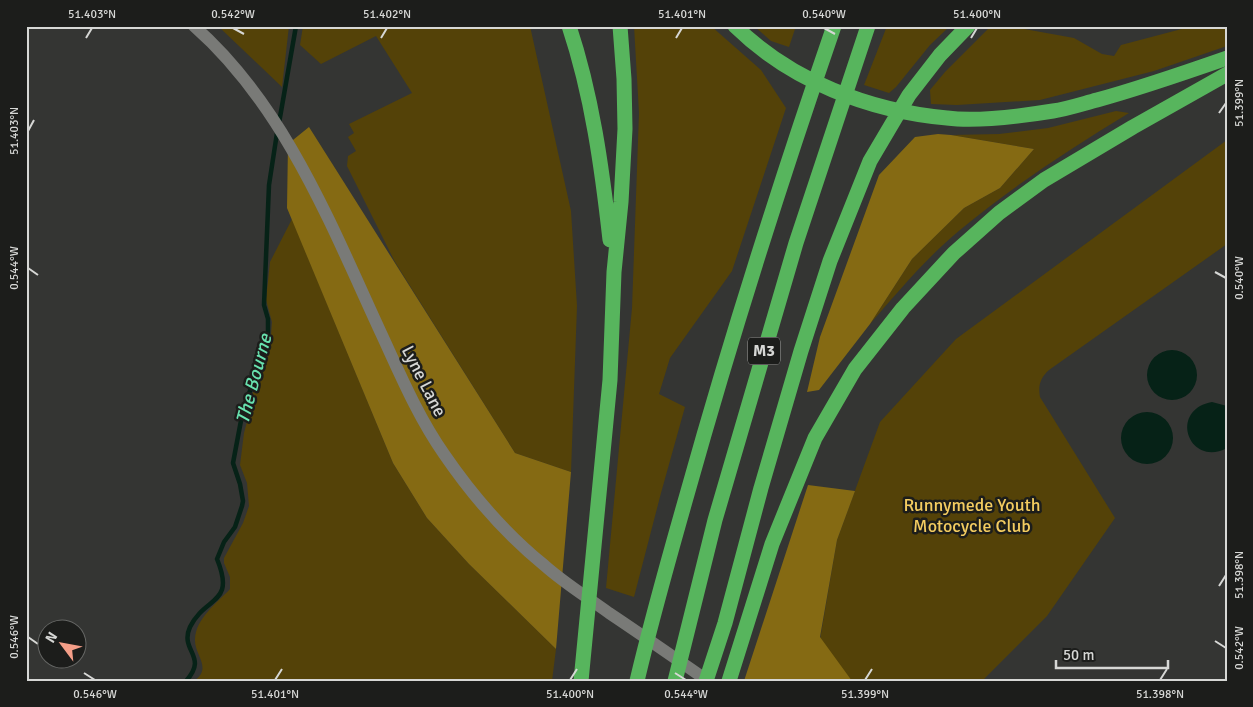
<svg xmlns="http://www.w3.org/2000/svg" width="1253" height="707" viewBox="0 0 1253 707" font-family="Signika,sans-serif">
	<rect width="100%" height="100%" fill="#343533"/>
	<!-- green -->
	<path fill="#544208" d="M 218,26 L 289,26 L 282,87 Z
		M 303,26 L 530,26 L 571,211 L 577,306 L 571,472 L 515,453 L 395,262 L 347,166 L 348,156 L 356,151 L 348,137 L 354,133 L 349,124 L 412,93 L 376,36 L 321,64 L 300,45 Z
		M 634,26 L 711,26 L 761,70 L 786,108 L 732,271 L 670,358 L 659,394 L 685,407 L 661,493 L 634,597 L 606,588 L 632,308 L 639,113 Z
		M 754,26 L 796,26 L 789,47 L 771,41 Z
		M 887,26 L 950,26 L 930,45 L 896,87 L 889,93 L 864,85 Z
		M 999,26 L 1008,26 L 1074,38 L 1102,54 L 1114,56 L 1121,45 L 1193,26 L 1227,26 L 1227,46 L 1154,71 L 1040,100 L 957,105 L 931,104 L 930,90 L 945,72 L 989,28 Z
		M 1116,111 L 1129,113 C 1070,149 1013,186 960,230 C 926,258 898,292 870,324 L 912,259 L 964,208 L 1000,188 L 1034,149 L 951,135 L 999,134 L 1048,128 Z
		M 1227,140 L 1227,244 L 1049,370 C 1040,378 1038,386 1040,397 L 1115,518 L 1047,616 L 982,681 L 813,681 L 837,540 L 880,422 L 956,339 Z
		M 292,219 L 393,463 L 427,518 L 469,564 L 556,649 L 552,681 L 194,681 C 213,668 194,655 195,639 C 196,618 217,603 230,589 L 230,577 L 224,563 L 224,558 L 243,523 L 249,506 L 247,483 L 240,465 L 244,433 L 251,407 L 252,395 L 270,347 L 272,322 L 266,300 L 270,262 Z"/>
	<!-- forest -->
	<path fill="#856a13" d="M 309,127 L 515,453 L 571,472 L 556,649 L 469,564 L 427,518 L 393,463 L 287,208 L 288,144 Z
		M 938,134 L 951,135 L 1034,149 L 1000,188 L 964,208 L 912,259 L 870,324 L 819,390 L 807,392 L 820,337 L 879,175 L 915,137 Z
		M 808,485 L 855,491 L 837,540 L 820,637 L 852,681 L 744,681 Z"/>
	<!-- water -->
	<path fill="#062217" d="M1147 375a25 25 0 1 1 50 0a25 25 0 1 1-50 0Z
		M 1212,402 L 1227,406 L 1227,448 C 1189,468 1168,410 1212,402 Z
		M1121 438a26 26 0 1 1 52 0a26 26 0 1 1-52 0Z"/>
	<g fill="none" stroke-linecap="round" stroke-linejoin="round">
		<!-- stream -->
		<path stroke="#062217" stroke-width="4.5" d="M 279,123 L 296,26
			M 186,681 C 209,656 179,651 190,627 C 205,596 236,605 217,559 L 224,542 L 235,527 L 242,506 L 243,501 L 240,484 L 233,463 L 243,410 L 268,341 L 268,319 L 264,305 L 269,185 L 277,133"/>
		<!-- secondary -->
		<path stroke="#797a77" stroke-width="12" d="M 194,26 C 285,106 331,225 381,333 C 400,374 418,417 444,454 C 472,495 506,534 544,565 C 564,583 587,597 609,613 C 642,635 675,658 708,681"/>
		<!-- highway -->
		<path stroke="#57b55d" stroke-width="15" d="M 569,26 C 592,95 602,168 610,240
			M 735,26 C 791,81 869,111 947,118 C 977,122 1022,116 1053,111 C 1067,109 1082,104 1097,100 C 1141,88 1184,73 1227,58
			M 581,681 L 610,380 L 614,272 L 621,202 L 625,129 L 624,79 L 620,26
			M 637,681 C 652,617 670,554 688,491 C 732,334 781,180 834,26
			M 675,681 L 715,520 L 796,243 L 868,26
			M 706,681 L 725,623 L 761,488 L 801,351 L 830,261 L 870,161 L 909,95 L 940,55 L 968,26
			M 729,681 L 772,544 L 815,438 L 855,369 L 903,308 L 954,253 L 999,213 L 1044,180 L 1133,127 L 1227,74"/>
	</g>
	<!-- ticks -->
	<path fill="none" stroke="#d6d7d5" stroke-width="2" d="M 233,28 L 244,34M 824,28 L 835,34M 86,38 L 92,28M 381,38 L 387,28M 676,38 L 682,28M 971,38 L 977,28M 1219,113 L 1226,103M 28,131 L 34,120M 28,268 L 38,275M 1215,272 L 1226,278M 1219,586 L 1226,575M 28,637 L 38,644M 1215,641 L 1226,648M 84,673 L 95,680M 675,673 L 686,680M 275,680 L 282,669M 570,680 L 577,669M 865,680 L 872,669M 1160,680 L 1167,669"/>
	<g text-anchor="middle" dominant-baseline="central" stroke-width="5" stroke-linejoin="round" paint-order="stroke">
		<!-- shield labels -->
		<rect fill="#1c1d1b" stroke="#9e9f9d" stroke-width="1" x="748" y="337.5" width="32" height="27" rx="4"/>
		<g font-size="16" font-weight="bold" fill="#d6d7d5">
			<text x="764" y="351">M3</text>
		</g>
		<!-- street labels -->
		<g font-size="18" fill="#d6d7d5" stroke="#1c1d1b">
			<text transform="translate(424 381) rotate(63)">Lyne Lane</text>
		</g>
		<!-- park labels -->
		<g font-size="18" fill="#f3cc60" stroke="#1c1d1b">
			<text x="972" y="505">Runnymede Youth<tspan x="972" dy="21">Motocycle Club</tspan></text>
		</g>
		<!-- water labels -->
		<g font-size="19" font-style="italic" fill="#68e2af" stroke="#1c1d1b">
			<text transform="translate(254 379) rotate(-75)">The Bourne</text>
		</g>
	</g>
	<!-- border -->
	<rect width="1253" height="707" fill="none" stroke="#1c1d1b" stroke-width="55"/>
	<!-- north arrow -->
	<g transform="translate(62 644) rotate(302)"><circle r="24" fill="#1c1d1b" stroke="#666765"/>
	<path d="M0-4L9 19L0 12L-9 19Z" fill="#f49e88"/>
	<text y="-8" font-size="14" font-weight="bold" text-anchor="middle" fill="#d6d7d5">N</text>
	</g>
	<!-- scale -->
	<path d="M1056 660v8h112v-8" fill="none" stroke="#d6d7d5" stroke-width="2.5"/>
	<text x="1063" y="660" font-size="15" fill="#d6d7d5" stroke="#1c1d1b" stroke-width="4" paint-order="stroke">50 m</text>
	<rect x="28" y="28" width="1198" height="652" fill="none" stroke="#d6d7d5" stroke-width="2"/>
	<g font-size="12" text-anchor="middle" fill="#d6d7d5">
		<text x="92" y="18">51.403°N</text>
		<text x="233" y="18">0.542°W</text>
		<text x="387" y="18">51.402°N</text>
		<text x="682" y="18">51.401°N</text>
		<text x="824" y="18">0.540°W</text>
		<text x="977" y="18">51.400°N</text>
		<text transform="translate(1239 103) rotate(-90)" y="4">51.399°N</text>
		<text transform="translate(14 131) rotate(-90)" y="4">51.403°N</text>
		<text transform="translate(14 268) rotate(-90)" y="4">0.544°W</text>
		<text transform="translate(1239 278) rotate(-90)" y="4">0.540°W</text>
		<text transform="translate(1239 575) rotate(-90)" y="4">51.398°N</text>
		<text transform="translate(14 637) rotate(-90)" y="4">0.546°W</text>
		<text transform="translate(1239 648) rotate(-90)" y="4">0.542°W</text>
		<text x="95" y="698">0.546°W</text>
		<text x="275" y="698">51.401°N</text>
		<text x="570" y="698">51.400°N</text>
		<text x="686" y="698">0.544°W</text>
		<text x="865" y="698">51.399°N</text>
		<text x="1160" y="698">51.398°N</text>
	</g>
</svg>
